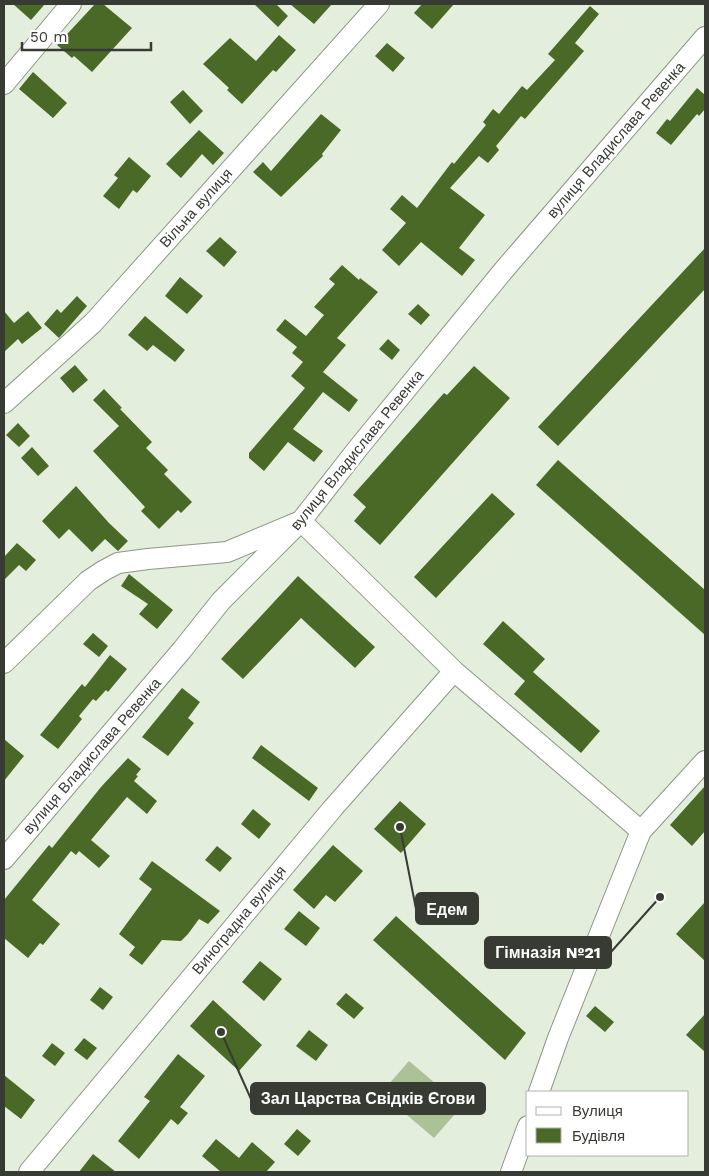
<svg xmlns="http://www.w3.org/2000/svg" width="709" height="1176" viewBox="0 0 709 1176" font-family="'Work Sans',sans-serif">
	<rect width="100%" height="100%" fill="#e4eedc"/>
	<!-- green -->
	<path fill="#aac295" d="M 409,1061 L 462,1106 L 434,1138 L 381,1093 Z"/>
	<!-- building -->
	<path fill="#4a6926" d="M 13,4 L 45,4 L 31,20 Z
		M 95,4 L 103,4 L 132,28 L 92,72 L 74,56 L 72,58 L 57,45 Z
		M 254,4 L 276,4 L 288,16 L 278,27 Z
		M 290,4 L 332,4 L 314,24 Z
		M 422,4 L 454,4 L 432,29 L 414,13 Z
		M 590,6 L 599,14 L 575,43 L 584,51 L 525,119 L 521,116 L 496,146 L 499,150 L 488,163 L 479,156 L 450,188 L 485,215 L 459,248 L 475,260 L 462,276 L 421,242 L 399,266 L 382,250 L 406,223 L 390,209 L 402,195 L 417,208 L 452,162 L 454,164 L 486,125 L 483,122 L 493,109 L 499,114 L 522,86 L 527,90 L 555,60 L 548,54 Z
		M 279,35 L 296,50 L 276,72 L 273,70 L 242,104 L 227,90 L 229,88 L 203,64 L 230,38 L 256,61 Z
		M 387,43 L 405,58 L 393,72 L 375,56 Z
		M 33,72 L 67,103 L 53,118 L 19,89 Z
		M 697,88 L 705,95 L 705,109 L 699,116 L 697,114 L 671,145 L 656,133 L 667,119 L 670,121 Z
		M 183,90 L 203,111 L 190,124 L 170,102 Z
		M 321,114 L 341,130 L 322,154 L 323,156 L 281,197 L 253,172 L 263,162 L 271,171 Z
		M 199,130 L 224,153 L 213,165 L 202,154 L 181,178 L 166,164 Z
		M 129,157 L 151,176 L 137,193 L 133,190 L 119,209 L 103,196 L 118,178 L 114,175 Z
		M 220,237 L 237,252 L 224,267 L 206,251 Z
		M 705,248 L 705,289 L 558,446 L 538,427 Z
		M 342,265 L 359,280 L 360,278 L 378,292 L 337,338 L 346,345 L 323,372 L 358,400 L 349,412 L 323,392 L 293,429 L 323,451 L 314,462 L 288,442 L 264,471 L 249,458 L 249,453 L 305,388 L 291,376 L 303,362 L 292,353 L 297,347 L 276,330 L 285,319 L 306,336 L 324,315 L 314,307 L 335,284 L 329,279 Z
		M 180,277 L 203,296 L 187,314 L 165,296 Z
		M 77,296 L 87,306 L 59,338 L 44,324 L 57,309 L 61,313 Z
		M 418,304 L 430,315 L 421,325 L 408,314 Z
		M 4,311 L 14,323 L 28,311 L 42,328 L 22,344 L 18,339 L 4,352 Z
		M 145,316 L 185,350 L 175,362 L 153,345 L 147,351 L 128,335 Z
		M 388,339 L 400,350 L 392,360 L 379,349 Z
		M 75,365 L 88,380 L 73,393 L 60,378 Z
		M 474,366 L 510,398 L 380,545 L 354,521 L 366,507 L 353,495 L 444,393 L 447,395 Z
		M 104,389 L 122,408 L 120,409 L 152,442 L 146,448 L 168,470 L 164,474 L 192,502 L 181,513 L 178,510 L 159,529 L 141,511 L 145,507 L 93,451 L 119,426 L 93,400 Z
		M 18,423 L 30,436 L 19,447 L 6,435 Z
		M 32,447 L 49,466 L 38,476 L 21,458 Z
		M 558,460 L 705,590 L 705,635 L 536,485 Z
		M 76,486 L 109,523 L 128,541 L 118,551 L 105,539 L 92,552 L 69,529 L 59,539 L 42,521 Z
		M 492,493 L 515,514 L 436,598 L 414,577 Z
		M 17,543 L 36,560 L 26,571 L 19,565 L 4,580 L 4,557 Z
		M 129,574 L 173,610 L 157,629 L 139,614 L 148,604 L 121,586 Z
		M 298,576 L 375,647 L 355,668 L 301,618 L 243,679 L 221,659 Z
		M 503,621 L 545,659 L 533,672 L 600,731 L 581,753 L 514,694 L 525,681 L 483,644 Z
		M 93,633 L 108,646 L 99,657 L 83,644 Z
		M 110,655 L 127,669 L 108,692 L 106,690 L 96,701 L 93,699 L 79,716 L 82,719 L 58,749 L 40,735 L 82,684 L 85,687 Z
		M 182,688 L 200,702 L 188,718 L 194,723 L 168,756 L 142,737 Z
		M 4,739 L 24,756 L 4,781 Z
		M 261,745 L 318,788 L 309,801 L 252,758 Z
		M 128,758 L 141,769 L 136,775 L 138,776 L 134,781 L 157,801 L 147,814 L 127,797 L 91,840 L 110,856 L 99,868 L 79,851 L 76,855 L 71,851 L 32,900 L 60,924 L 43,945 L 40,943 L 28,958 L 4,938 L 4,900 L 49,845 L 52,848 L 101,787 Z
		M 705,786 L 705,831 L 692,846 L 670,825 Z
		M 400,801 L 426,824 L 401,853 L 374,829 Z
		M 253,809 L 271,824 L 259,839 L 241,824 Z
		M 333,845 L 363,871 L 335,902 L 326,895 L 314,909 L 293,890 Z
		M 217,846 L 232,858 L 220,872 L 205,860 Z
		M 152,861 L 220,911 L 208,924 L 199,919 L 188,934 L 181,941 L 162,940 L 142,965 L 129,955 L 135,947 L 119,934 L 152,889 L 139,879 Z
		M 705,902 L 705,961 L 676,934 Z
		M 299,911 L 320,928 L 306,946 L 284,929 Z
		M 396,916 L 526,1033 L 505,1060 L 373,940 Z
		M 260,961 L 282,979 L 264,1001 L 242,982 Z
		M 100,987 L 113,997 L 103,1010 L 90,1000 Z
		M 346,993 L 364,1008 L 354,1019 L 336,1004 Z
		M 213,1000 L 262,1045 L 239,1071 L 190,1026 Z
		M 595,1006 L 614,1022 L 605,1032 L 586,1016 Z
		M 705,1014 L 705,1052 L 686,1035 Z
		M 309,1030 L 328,1045 L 316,1061 L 296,1046 Z
		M 84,1038 L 97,1048 L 87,1060 L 74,1050 Z
		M 52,1043 L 65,1053 L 55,1066 L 42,1056 Z
		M 178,1054 L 205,1076 L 180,1107 L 188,1113 L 178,1125 L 171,1119 L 139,1159 L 118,1141 L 150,1101 L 144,1097 Z
		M 4,1075 L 35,1100 L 21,1119 L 4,1106 Z
		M 297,1129 L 311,1141 L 298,1156 L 284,1144 Z
		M 216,1139 L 239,1158 L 252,1142 L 275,1162 L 266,1172 L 221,1172 L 202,1156 Z
		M 93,1154 L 116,1172 L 79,1172 Z"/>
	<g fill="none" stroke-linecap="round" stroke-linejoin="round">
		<defs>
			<path id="street" d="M 4,84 L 71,4
				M 4,403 L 93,323 L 379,4
				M 4,663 L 88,581 L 103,571 L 118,563 L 148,559 L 227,552 L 301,521 L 454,671 L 641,831
				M 4,859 L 182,650 L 221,601 L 301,521 L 359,447 L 503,271 L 705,37
				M 539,1092 L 558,1038 L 641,831 L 705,761
				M 29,1172 L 333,808 L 454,671
				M 511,1172 L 528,1126"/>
		</defs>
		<!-- street casing -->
		<use href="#street" stroke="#8e9686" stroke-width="22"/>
		<!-- street -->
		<use href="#street" stroke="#fff" stroke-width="20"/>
	</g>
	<g text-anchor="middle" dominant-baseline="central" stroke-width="5" stroke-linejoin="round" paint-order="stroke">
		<!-- street labels -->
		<g font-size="15" fill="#373b34" stroke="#fff">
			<text transform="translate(616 140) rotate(-49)">вулиця Владислава Ревенка</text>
			<text transform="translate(196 208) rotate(-48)">Вільна вулиця</text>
			<text transform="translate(357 450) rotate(-51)">вулиця Владислава Ревенка</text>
			<text transform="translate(92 756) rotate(-49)">вулиця Владислава Ревенка</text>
			<text transform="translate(239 920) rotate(-50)">Виноградна вулиця</text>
		</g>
	</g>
	<!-- callouts -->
	<path fill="none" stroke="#373b34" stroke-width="2" d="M400 827L416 909M660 897L611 952M221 1032L251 1099"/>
	<g fill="#373b34" stroke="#fff" stroke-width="2">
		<circle cx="400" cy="827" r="5"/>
		<circle cx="660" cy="897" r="5"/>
		<circle cx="221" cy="1032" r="5"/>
	</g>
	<g fill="#373b34" stroke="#373b34" stroke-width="2">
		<rect x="416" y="893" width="62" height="31" rx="5"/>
		<rect x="485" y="937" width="126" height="31" rx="5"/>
		<rect x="251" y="1083" width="234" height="31" rx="5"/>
	</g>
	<g font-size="16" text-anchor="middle" font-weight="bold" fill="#fff">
		<text x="447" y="915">Едем</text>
		<text x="548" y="958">Гімназія №21</text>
		<text x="368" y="1104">Зал Царства Свідків Єгови</text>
	</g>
	<!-- border -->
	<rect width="709" height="1176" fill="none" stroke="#373b34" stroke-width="10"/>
	<!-- legend -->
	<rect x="526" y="1091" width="162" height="65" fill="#ffffff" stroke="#afb1ae"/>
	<rect x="536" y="1107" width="25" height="8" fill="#ffffff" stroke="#afb1ae"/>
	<text x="572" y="1116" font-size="15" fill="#373b34">Вулиця</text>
	<rect x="536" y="1128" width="25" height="15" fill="#4a6926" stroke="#afb1ae"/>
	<text x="572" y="1141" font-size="15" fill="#373b34">Будівля</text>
	<!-- scale -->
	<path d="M22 42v8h129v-8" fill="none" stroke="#373b34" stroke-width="2.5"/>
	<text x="30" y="42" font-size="15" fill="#373b34" stroke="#ffffff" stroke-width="4" paint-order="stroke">50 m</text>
</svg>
